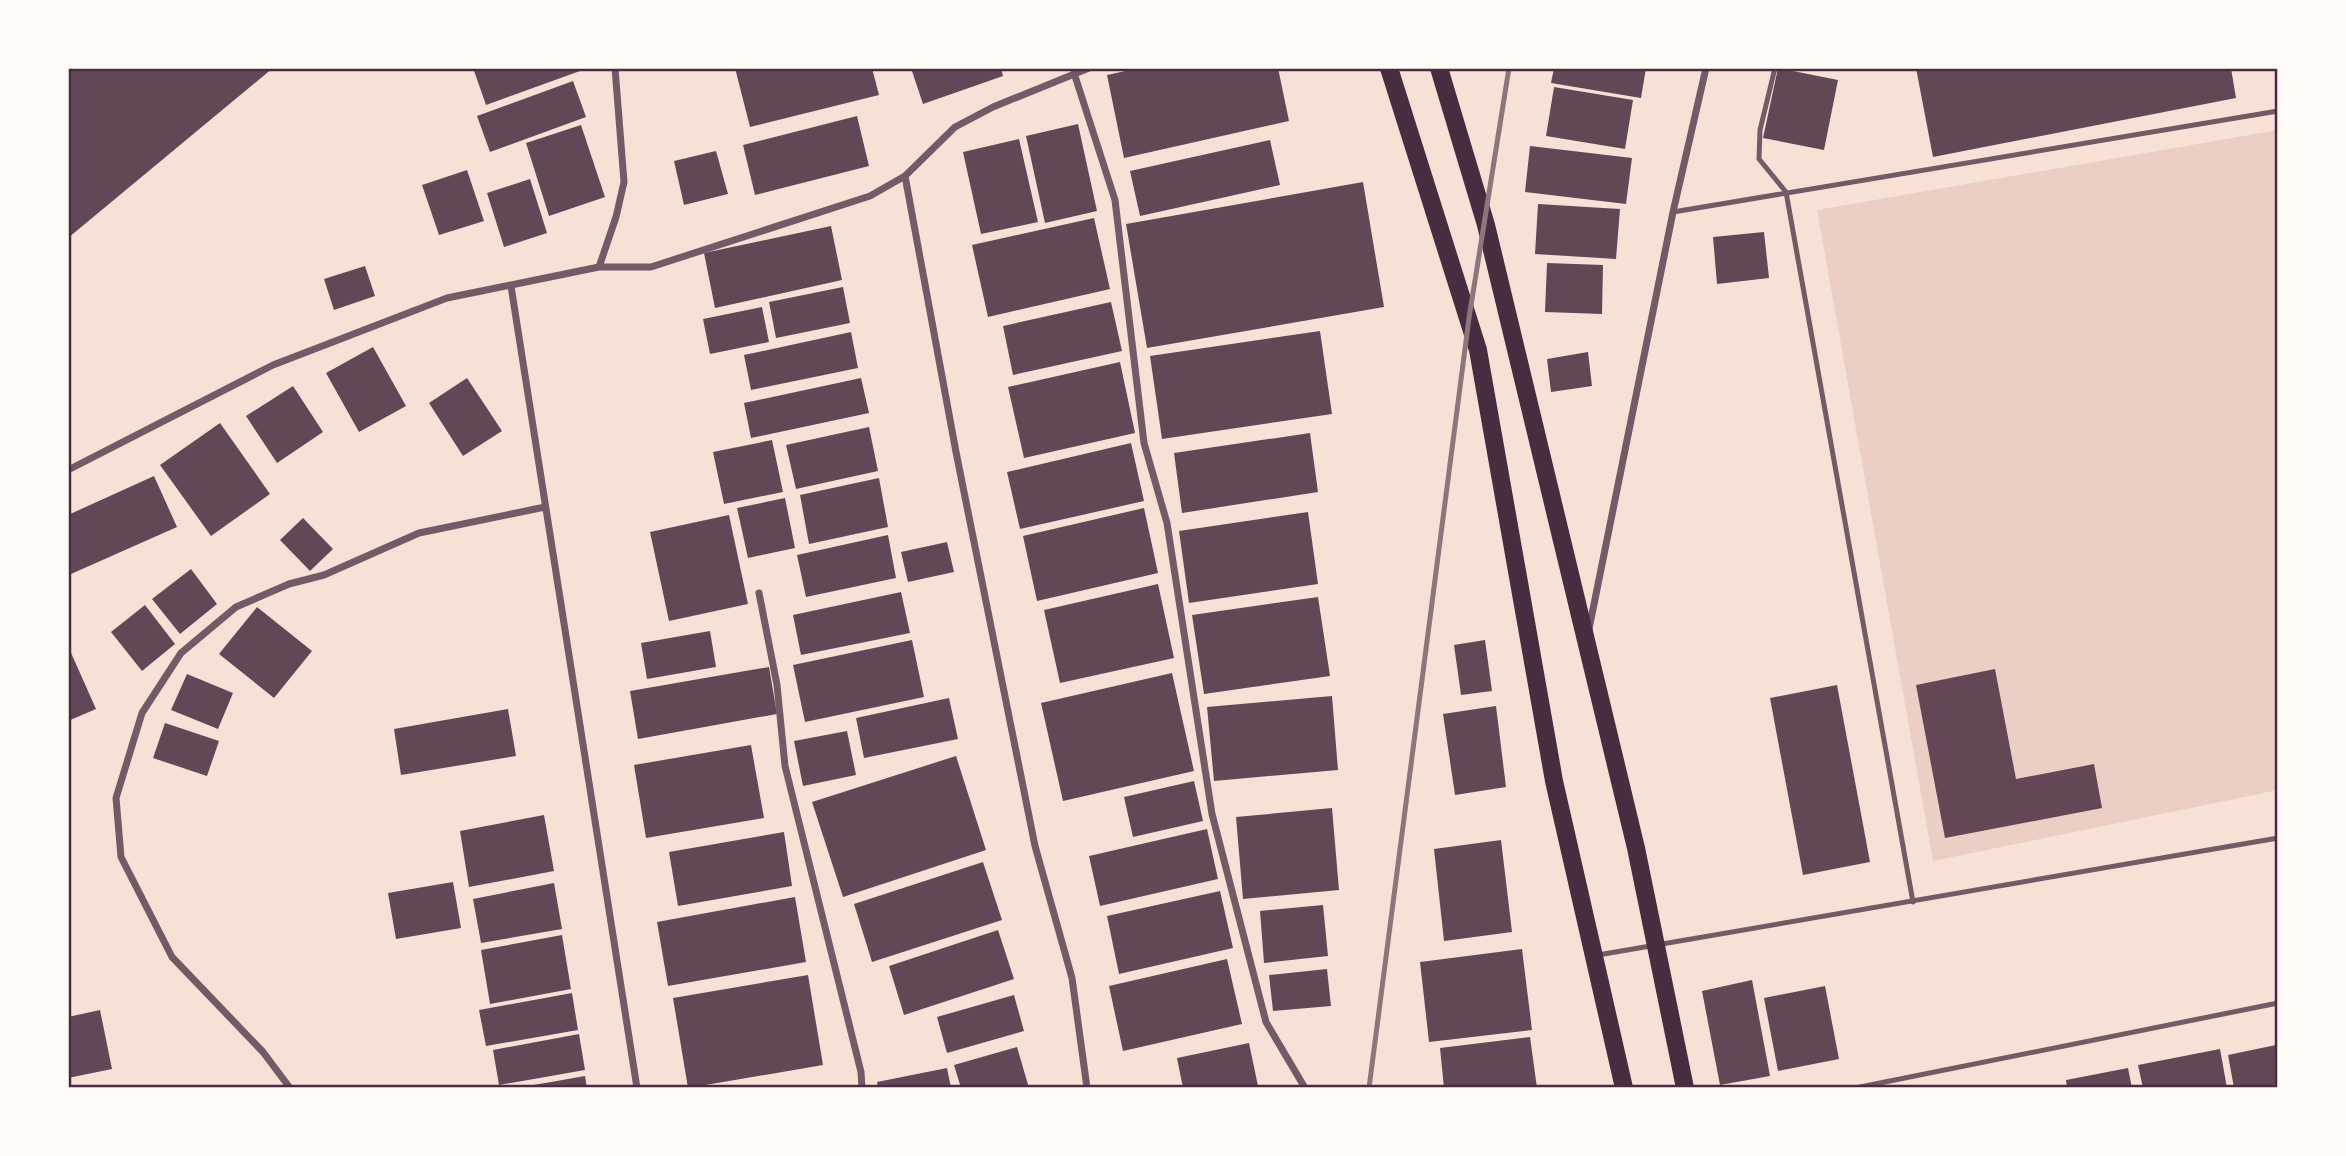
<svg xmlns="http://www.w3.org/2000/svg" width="2346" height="1156" viewBox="0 0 2346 1156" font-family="Barlow,sans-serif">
	<rect width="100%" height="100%" fill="#f7e1d7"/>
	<!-- green -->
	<path fill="#ebcfc5" d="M 2278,130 L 2278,790 L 1933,861 L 1817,210 Z"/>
	<!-- building -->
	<path fill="#644757" d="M 68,68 L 273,68 L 68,238 Z
		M 473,68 L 578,68 L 580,71 L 486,105 Z
		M 735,68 L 872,68 L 879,95 L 750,127 Z
		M 911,68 L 1001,68 L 1003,76 L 923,104 Z
		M 1139,68 L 1278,68 L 1289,121 L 1124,158 L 1107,75 Z
		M 1554,68 L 1646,68 L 1641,98 L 1551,83 Z
		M 1778,68 L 1838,80 L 1824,150 L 1763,138 Z
		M 1916,68 L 2231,68 L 2236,98 L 1933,157 Z
		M 573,81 L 586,117 L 490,152 L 477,116 Z
		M 1554,87 L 1633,100 L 1625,149 L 1546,136 Z
		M 857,116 L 869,166 L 755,195 L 743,145 Z
		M 1078,124 L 1097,211 L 1045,223 L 1026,136 Z
		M 581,125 L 605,197 L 549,216 L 526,143 Z
		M 1019,139 L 1038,222 L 981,234 L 963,152 Z
		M 1270,140 L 1280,185 L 1140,216 L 1130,171 Z
		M 1530,146 L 1632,158 L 1626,204 L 1525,192 Z
		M 716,151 L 728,194 L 684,205 L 674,161 Z
		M 467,170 L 484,221 L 439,235 L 422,185 Z
		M 530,179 L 547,233 L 504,247 L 487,193 Z
		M 1363,182 L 1384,307 L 1147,348 L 1126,224 Z
		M 1538,204 L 1620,209 L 1616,259 L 1535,254 Z
		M 1094,218 L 1110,289 L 988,317 L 972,245 Z
		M 831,226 L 842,280 L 715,308 L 704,253 Z
		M 1764,232 L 1769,278 L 1717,284 L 1713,237 Z
		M 1547,263 L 1603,265 L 1602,314 L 1545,312 Z
		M 365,266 L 375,296 L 334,310 L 324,279 Z
		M 843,287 L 850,323 L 776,338 L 769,302 Z
		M 1111,302 L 1122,351 L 1013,375 L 1003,326 Z
		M 762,307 L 769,342 L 710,354 L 703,319 Z
		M 1320,331 L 1332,414 L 1162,439 L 1150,356 Z
		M 851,332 L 858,368 L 751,390 L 744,355 Z
		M 373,347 L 406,406 L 359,432 L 326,373 Z
		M 1588,352 L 1592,386 L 1551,392 L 1547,359 Z
		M 1120,362 L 1135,433 L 1024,458 L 1008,387 Z
		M 467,378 L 502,431 L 463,456 L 429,403 Z
		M 861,378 L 869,413 L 751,438 L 744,403 Z
		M 293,386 L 323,432 L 277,463 L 246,416 Z
		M 220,423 L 270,494 L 211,536 L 160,465 Z
		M 869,427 L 878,471 L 796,489 L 786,445 Z
		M 1310,433 L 1318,492 L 1182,513 L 1174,453 Z
		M 772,440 L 783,492 L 724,504 L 713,452 Z
		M 1131,443 L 1144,501 L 1020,529 L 1007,472 Z
		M 154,476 L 177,527 L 71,574 L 68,568 L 68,515 Z
		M 879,478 L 888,527 L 809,544 L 800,495 Z
		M 785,498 L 795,548 L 748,558 L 737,508 Z
		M 1144,508 L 1158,573 L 1037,601 L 1023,536 Z
		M 1308,512 L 1318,584 L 1189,603 L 1179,531 Z
		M 729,515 L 748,604 L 669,621 L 650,532 Z
		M 303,518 L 333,549 L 310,571 L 280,540 Z
		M 888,535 L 896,578 L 806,597 L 797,555 Z
		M 947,542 L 954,572 L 908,582 L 901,552 Z
		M 191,569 L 217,604 L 180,634 L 152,599 Z
		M 1158,584 L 1174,658 L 1060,683 L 1044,610 Z
		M 901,592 L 910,633 L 801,655 L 793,615 Z
		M 1318,597 L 1330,676 L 1204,694 L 1192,615 Z
		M 145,605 L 175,644 L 142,671 L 111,632 Z
		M 257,607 L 312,651 L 274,698 L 219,654 Z
		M 710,631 L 716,667 L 647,679 L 641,643 Z
		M 912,640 L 924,697 L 805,722 L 793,665 Z
		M 1485,640 L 1492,691 L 1461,695 L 1454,645 Z
		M 68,646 L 96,709 L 68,721 Z
		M 769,667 L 777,714 L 638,739 L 630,691 Z
		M 1995,669 L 2016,779 L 2094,764 L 2102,808 L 1945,838 L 1916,685 Z
		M 1172,673 L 1194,771 L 1063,801 L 1041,703 Z
		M 187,674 L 233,693 L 218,729 L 171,710 Z
		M 1837,685 L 1870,862 L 1803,875 L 1770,698 Z
		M 1332,696 L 1338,770 L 1214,781 L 1207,707 Z
		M 949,698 L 958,739 L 864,758 L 856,718 Z
		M 1496,706 L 1506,787 L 1455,795 L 1443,714 Z
		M 508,709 L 516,756 L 401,775 L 394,729 Z
		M 165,723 L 219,741 L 207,776 L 153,758 Z
		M 847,731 L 856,775 L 803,786 L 794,741 Z
		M 751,745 L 764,818 L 646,838 L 634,765 Z
		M 956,756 L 986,850 L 843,897 L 812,802 Z
		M 1194,781 L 1203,821 L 1133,837 L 1124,797 Z
		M 1332,808 L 1339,890 L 1243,899 L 1236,817 Z
		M 544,815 L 554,871 L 469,887 L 460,831 Z
		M 1207,829 L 1218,879 L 1100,906 L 1089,856 Z
		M 784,832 L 792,886 L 678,906 L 669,852 Z
		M 1501,840 L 1512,932 L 1444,941 L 1434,849 Z
		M 983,862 L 1002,920 L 872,962 L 854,904 Z
		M 453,882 L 461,928 L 396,939 L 388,893 Z
		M 554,883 L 562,929 L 481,943 L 473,899 Z
		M 1220,891 L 1233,948 L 1119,974 L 1107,916 Z
		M 795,897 L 806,962 L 668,986 L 657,922 Z
		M 1323,905 L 1328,956 L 1264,963 L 1260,911 Z
		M 998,930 L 1014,979 L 904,1015 L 889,966 Z
		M 562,935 L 571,989 L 490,1004 L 481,950 Z
		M 1522,949 L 1532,1030 L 1429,1042 L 1420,962 Z
		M 1227,959 L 1242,1024 L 1123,1051 L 1109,986 Z
		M 1327,969 L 1331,1006 L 1273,1011 L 1269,975 Z
		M 808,975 L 823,1065 L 688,1088 L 673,998 Z
		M 1752,980 L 1770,1076 L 1720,1085 L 1702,991 Z
		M 1825,986 L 1839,1059 L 1778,1071 L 1764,998 Z
		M 572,993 L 578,1030 L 486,1046 L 479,1010 Z
		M 1014,995 L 1024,1031 L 947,1053 L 937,1017 Z
		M 100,1010 L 112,1069 L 68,1078 L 68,1017 Z
		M 579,1034 L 585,1070 L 499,1085 L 493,1050 Z
		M 1530,1037 L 1537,1088 L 1444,1088 L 1440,1048 Z
		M 1249,1043 L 1258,1086 L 1183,1088 L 1177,1058 Z
		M 2276,1045 L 2278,1088 L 2234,1088 L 2228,1055 Z
		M 1017,1047 L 1029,1088 L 961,1088 L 954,1065 Z
		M 2220,1049 L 2227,1088 L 2143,1088 L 2138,1065 Z
		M 947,1068 L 951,1088 L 878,1088 L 877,1082 Z
		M 2128,1068 L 2132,1088 L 2067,1088 L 2066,1080 Z
		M 585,1076 L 587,1088 L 528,1088 L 528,1086 Z"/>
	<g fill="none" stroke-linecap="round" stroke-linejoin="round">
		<!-- service -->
		<path stroke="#755966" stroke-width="5" d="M 1775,68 L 1760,130 L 1759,159 L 1786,192 L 1913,902
			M 1673,212 L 2278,111
			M 1598,955 L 2278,838
			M 1855,1088 L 2278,1003"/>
		<!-- minor -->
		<path stroke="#755966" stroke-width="7" d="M 1074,73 L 1115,200 L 1144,443 L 1167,523 L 1212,814 L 1266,1022 L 1305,1088
			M 905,176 L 956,452 L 1035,846 L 1072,978 L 1087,1088
			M 599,267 L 616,217 L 624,182 L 615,68
			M 511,286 L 637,1088
			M 68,470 L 273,365 L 447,298 L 599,267 L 651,267 L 870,196 L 905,176 L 955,127 L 993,107 L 1089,68
			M 759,593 L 777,685 L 785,766 L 861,1072 L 862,1088
			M 1589,629 L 1673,212 L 1706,68
			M 290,1088 L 263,1052 L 172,957 L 121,857 L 116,798 L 142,713 L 181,653 L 236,607 L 289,584 L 324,575 L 419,533 L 545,507"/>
		<!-- primary -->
		<path stroke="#4a2c40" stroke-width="18" d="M 1389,68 L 1478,350 L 1554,781 L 1624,1088
			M 1439,68 L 1486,225 L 1636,848 L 1685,1088"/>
		<!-- rail -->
		<path stroke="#8f747c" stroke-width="5" d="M 1369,1088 L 1469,318 L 1509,68"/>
	</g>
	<!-- border -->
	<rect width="2346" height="1156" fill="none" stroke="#fffaf5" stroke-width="140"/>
	<rect x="70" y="70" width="2206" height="1016" fill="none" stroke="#4a2c40" stroke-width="2.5"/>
</svg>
